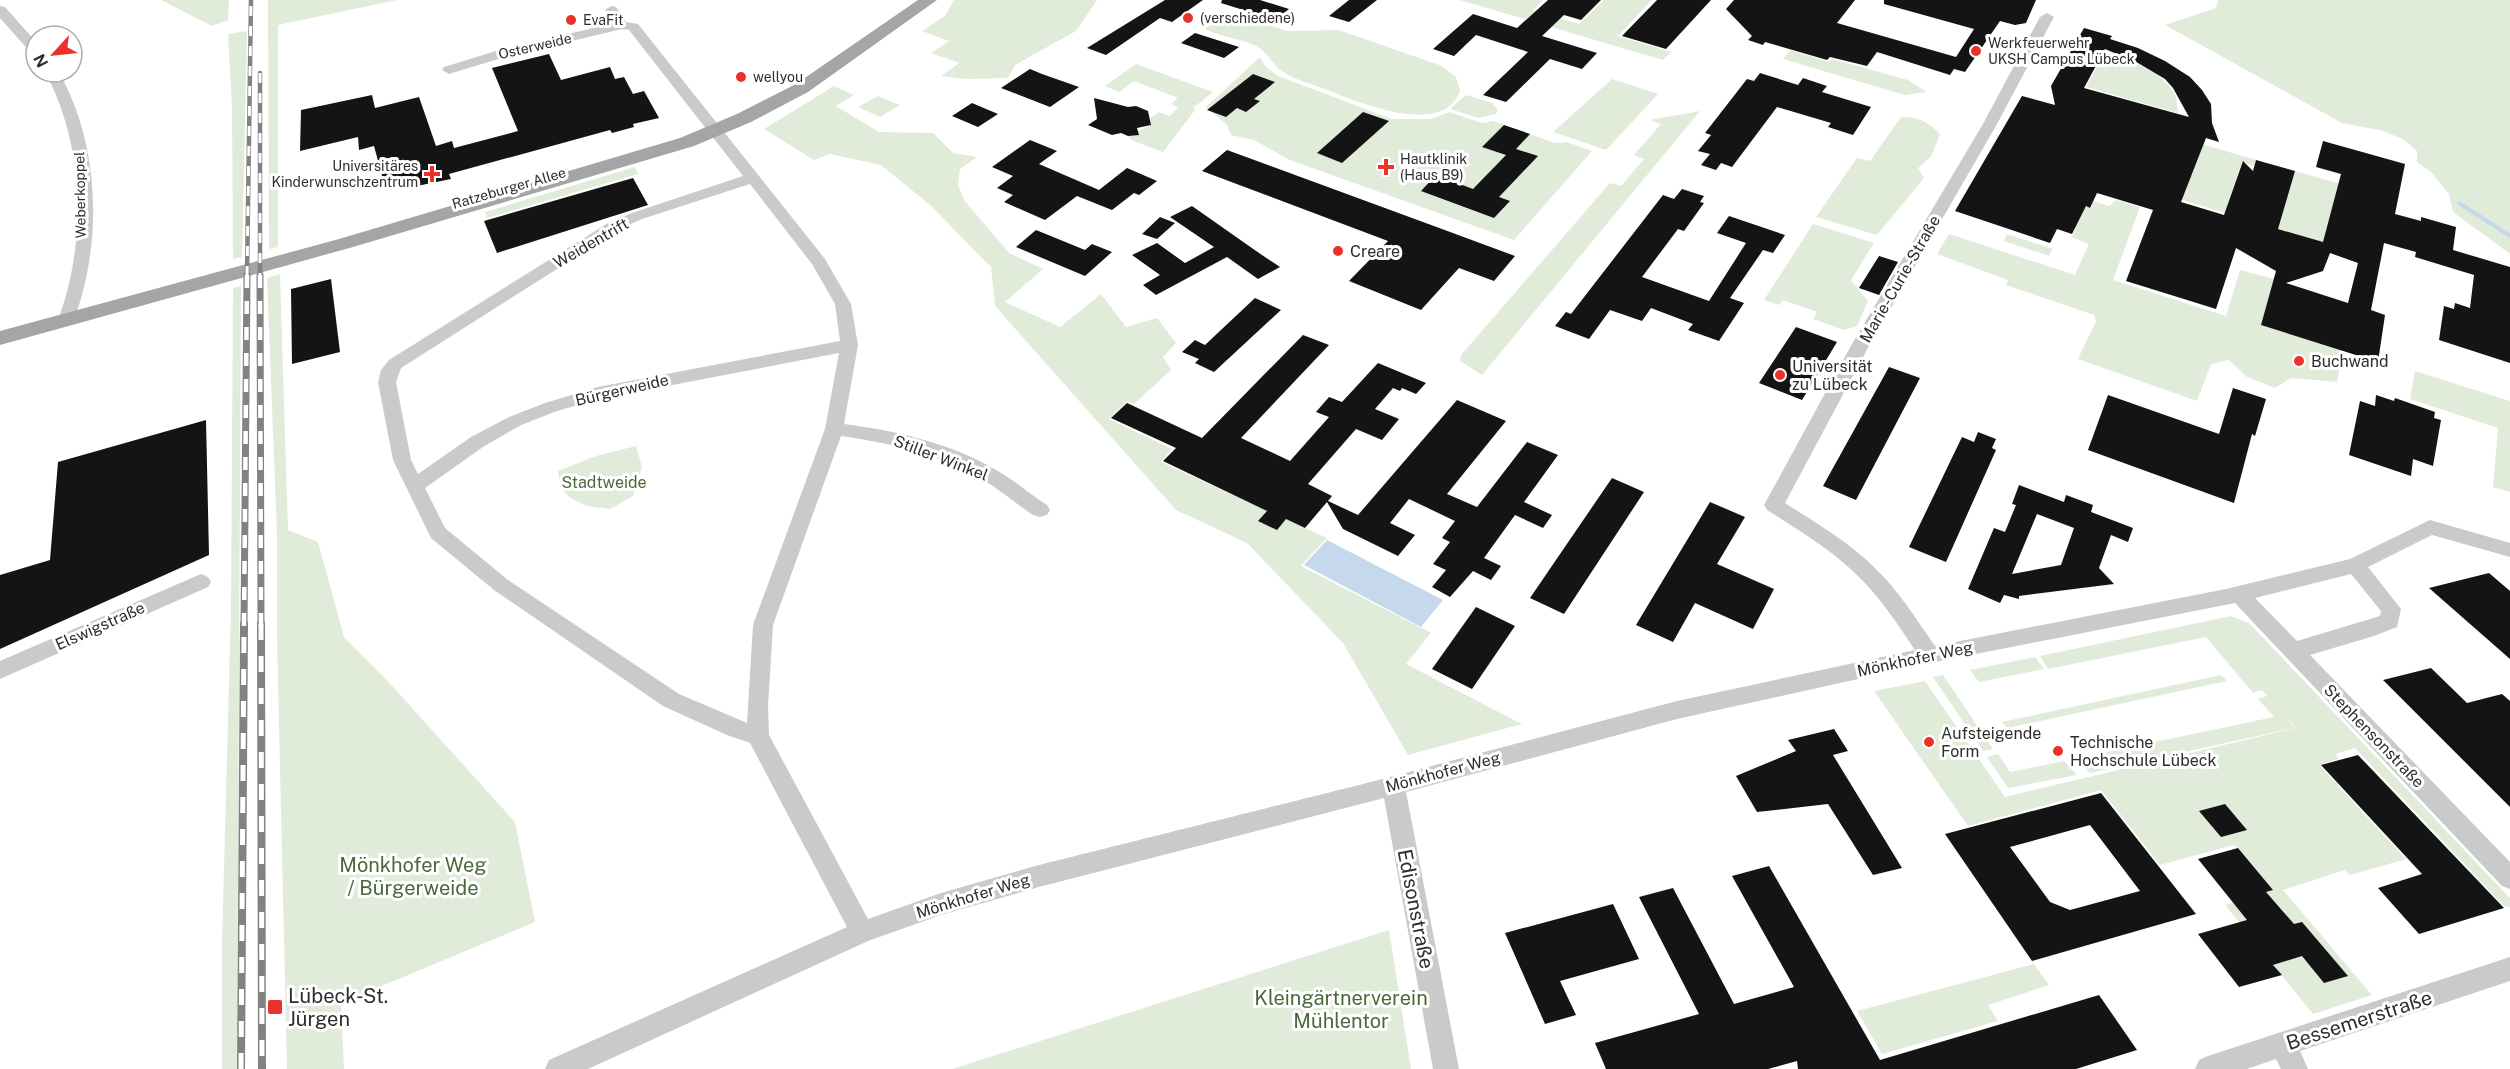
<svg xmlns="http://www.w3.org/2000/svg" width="2510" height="1069" viewBox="0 0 2510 1069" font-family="'Public Sans',sans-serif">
	<rect width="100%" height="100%" fill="#fff"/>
	<!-- green -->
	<path fill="#e1ebda" d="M 161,0 L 229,0 L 228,20 L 212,26 Z
		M 268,0 L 397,0 L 278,25 L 278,247 L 269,249 Z
		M 954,0 L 1097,0 L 1076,31 L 1015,65 L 1008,78 L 965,79 L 941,76 L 959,63 L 931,53 L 949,41 L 922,31 L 945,16 Z
		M 1460,0 L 1543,0 L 1533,10 L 1579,24 L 1604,0 L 1652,0 L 1618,36 L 1671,52 L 1663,60 Z
		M 2218,0 L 2510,0 L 2510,254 L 2453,212 L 2449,194 L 2431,172 L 2417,162 L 2417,151 L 2404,140 L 2384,131 L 2342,123 L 2165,25 L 2216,8 Z
		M 1230,13 L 1288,31 L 1339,30 L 1442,66 L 1456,77 L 1460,91 C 1443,139 1355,101 1325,89 C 1312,84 1295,80 1283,72 C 1273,66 1269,55 1261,49 C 1249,40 1220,37 1205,29 L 1223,14 Z
		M 247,31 L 242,257 L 233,259 L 232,107 L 228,34 Z
		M 1790,50 L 1829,62 L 1832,59 L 1908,80 L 1927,92 L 1905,95 L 1783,59 Z
		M 2105,51 C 2129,60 2161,70 2175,94 C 2177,99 2177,107 2178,113 L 2086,87 Z
		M 1260,57 L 1266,67 L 1278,76 L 1392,119 L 1431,119 L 1449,112 L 1482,123 L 1493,121 L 1555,143 L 1567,142 L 1592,151 L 1514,240 L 1290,160 L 1254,140 L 1231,135 L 1227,125 L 1206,107 Z
		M 1136,64 L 1213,92 L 1193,108 L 1195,110 L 1163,152 L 1131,140 L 1128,136 L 1151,125 L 1150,118 L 1159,112 L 1170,116 L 1178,107 L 1171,104 L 1178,98 L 1134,81 L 1119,92 L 1105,86 Z
		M 1612,79 L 1658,94 L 1606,150 L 1553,132 Z
		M 834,86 L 854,95 L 836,106 L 879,132 L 933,133 L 953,153 L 977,157 L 960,169 L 958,185 L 964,200 L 1009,253 L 1043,269 L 1005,302 L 1060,327 L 1101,294 L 1126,327 L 1157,318 L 1176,343 L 1163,357 L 1171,370 L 1134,404 L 1127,401 L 1109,419 L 1172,449 L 1161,462 L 1327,538 L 1301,566 L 1431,633 L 1406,664 L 1522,724 L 1408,755 L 1343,643 L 1247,543 L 1176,510 L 995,306 L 991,267 L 930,205 L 881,165 L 830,154 L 814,160 L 764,129 Z
		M 1466,95 L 1492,103 L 1498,110 L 1496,114 L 1478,118 L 1450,109 Z
		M 878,96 L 899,105 L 900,105 L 880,117 L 858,107 Z
		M 1700,111 L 1482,375 L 1460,361 L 1461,355 L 1610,183 L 1621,186 L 1644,159 L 1634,155 L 1661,124 L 1650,120 Z
		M 1901,117 C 1919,117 1927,121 1940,134 L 1931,157 L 1918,168 L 1924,178 L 1877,235 L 1816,217 L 1857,158 L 1870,161 Z
		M 2198,143 L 2256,160 L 2254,166 L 2242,162 L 2227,205 L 2238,217 L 2176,198 L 2185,192 L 2201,151 Z
		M 635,167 L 638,174 L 487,218 L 485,212 Z
		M 2288,169 L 2351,187 L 2339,247 L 2273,227 Z
		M 2116,200 L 2140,207 L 2113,280 L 2226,316 L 2240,270 L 2274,279 L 2261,325 L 2343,351 L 2337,382 L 2291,378 L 2275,388 L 2247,377 L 2229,360 L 2211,364 L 2197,401 L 2078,359 L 2096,321 L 2094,315 L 2006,285 L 2008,280 L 1937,254 L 1949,234 L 2075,275 L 2089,244 L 2072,237 L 2076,227 L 2062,222 L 2073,203 L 2091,208 L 2093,201 L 2109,206 Z
		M 1813,224 L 1874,243 L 1851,280 L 1868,301 L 1857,326 L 1844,330 L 1813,319 L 1817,312 L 1783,300 L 1779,305 L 1764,300 Z
		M 2007,234 L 2053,249 L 2049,256 L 2004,241 Z
		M 280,274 L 288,530 L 318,542 L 344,637 L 384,677 L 515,822 L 535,922 L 341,1003 L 344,1069 L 287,1069 L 277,638 L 277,535 L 267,278 Z
		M 241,286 L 237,1069 L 222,1069 L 222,942 L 231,608 L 233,288 Z
		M 2415,371 L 2510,401 L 2510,492 L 2493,487 L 2498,428 L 2410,399 Z
		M 636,446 L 642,467 L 633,496 L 610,509 L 586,506 L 569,497 L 561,487 L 558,471 L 596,456 Z
		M 2231,616 L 2249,623 L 2510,898 L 2510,907 L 2504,906 L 2355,748 L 2336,754 L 2339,759 L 2319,765 L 2406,859 L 2350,875 L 2345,870 L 2283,890 L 2372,995 L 2313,1014 L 2225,905 L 2273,890 L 2238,848 L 2233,845 L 2160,865 L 2101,790 L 1968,826 L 1874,691 L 1925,681 L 2005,797 L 2295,728 L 2284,715 L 2294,728 L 2090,773 L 2074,759 L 2274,717 L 2258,699 L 2267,696 L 2262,690 L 2253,693 L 2206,637 L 2048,669 L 2040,656 Z
		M 2035,657 L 2044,669 L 1979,682 L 1970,670 Z
		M 1943,675 L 1993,749 L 1983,751 L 1933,677 Z
		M 2221,675 L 2227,681 L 2007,728 L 2002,722 Z
		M 1998,754 L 2010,772 L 2064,761 L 2077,775 L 2008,788 L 1987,757 Z
		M 1389,930 L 1411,1069 L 952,1069 Z
		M 2034,964 L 2049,985 L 1988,1005 L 1998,1021 L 1882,1054 L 1857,1011 Z"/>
	<!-- water -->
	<path fill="#c5d8ec" d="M 1327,540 L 1443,600 L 1421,627 L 1304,565 Z"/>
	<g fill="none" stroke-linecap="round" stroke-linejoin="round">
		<!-- stream -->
		<path stroke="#c5d8ec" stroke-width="4" d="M 2459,203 L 2510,236"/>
	</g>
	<!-- building -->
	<path fill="#141414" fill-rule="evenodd" d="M 1165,0 L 1203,0 L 1172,22 L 1160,18 L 1106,55 L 1087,48 Z
		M 1222,0 L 1260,0 L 1289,9 L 1275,20 L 1221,3 Z
		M 1349,0 L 1377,0 L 1349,22 L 1329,16 Z
		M 1548,0 L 1601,0 L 1581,20 L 1564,15 L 1542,36 L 1597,53 L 1582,69 L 1550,59 L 1506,102 L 1483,95 L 1528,52 L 1476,35 L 1454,56 L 1433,49 L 1473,14 L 1517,28 Z
		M 1657,0 L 1711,0 L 1666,49 L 1622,36 Z
		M 1734,0 L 1855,0 L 1837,23 L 1956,57 L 1974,29 L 1884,4 L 1884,0 L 2036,0 L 2026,23 L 2015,25 L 2000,21 L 1965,72 L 1954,69 L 1950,75 L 1877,52 L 1867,66 L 1830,57 L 1827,60 L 1765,42 L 1763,45 L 1748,40 L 1752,36 L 1726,9 Z
		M 2084,28 L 2112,36 L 2110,39 L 2138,48 L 2165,61 L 2190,77 L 2202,90 L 2211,104 L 2212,123 L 2219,142 L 2206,138 L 2181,202 L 2224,215 L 2243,161 L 2253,171 L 2256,160 L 2295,171 L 2278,229 L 2323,242 L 2341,174 L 2316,167 L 2323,141 L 2405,164 L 2395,214 L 2421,221 L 2421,217 L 2456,227 L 2453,250 L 2510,267 L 2510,363 L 2439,340 L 2444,306 L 2454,309 L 2455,303 L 2470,308 L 2474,275 L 2415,257 L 2416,252 L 2384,243 L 2371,310 L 2385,315 L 2378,362 L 2261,325 L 2276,271 L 2236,248 L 2216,309 L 2126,281 L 2153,210 L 2097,193 L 2090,208 L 2086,206 L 2072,234 L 2057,229 L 2050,243 L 1955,211 L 2022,96 L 2055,105 L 2051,86 ZM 2105,49 L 2138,63 L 2165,79 L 2173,88 L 2189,117 L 2084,88 ZM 2330,253 L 2358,263 L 2348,303 L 2286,283 L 2323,271 Z
		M 1195,33 L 1239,47 L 1224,58 L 1181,43 Z
		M 549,54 L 561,80 L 610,67 L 615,79 L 624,77 L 633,94 L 644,91 L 659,118 L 633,124 L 634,127 L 612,133 L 610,130 L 449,174 L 451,179 L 407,188 L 395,187 L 384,183 L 374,146 L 359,150 L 358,137 L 300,151 L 301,110 L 372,95 L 375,108 L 419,97 L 436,146 L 452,141 L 454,148 L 518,131 L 492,68 Z
		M 1030,69 L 1042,74 L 1079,87 L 1050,107 L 1001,88 Z
		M 1760,73 L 1798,85 L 1803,78 L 1827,86 L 1822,92 L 1871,107 L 1853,135 L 1828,127 L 1831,123 L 1777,107 L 1732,167 L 1721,163 L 1716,170 L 1701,165 L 1710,154 L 1698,151 L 1711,135 L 1705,133 L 1747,79 L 1754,81 Z
		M 1253,74 L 1275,82 L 1254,99 L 1260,101 L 1246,112 L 1237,108 L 1226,117 L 1207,110 Z
		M 1094,98 L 1128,107 L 1136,106 L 1148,111 L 1151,125 L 1137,128 L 1139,135 L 1128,136 L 1121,133 L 1112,135 L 1088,125 L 1097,119 Z
		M 972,103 L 998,114 L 978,127 L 952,116 Z
		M 1363,112 L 1389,121 L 1342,163 L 1317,153 Z
		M 1504,125 L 1530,134 L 1516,149 L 1538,156 L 1499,197 L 1510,201 L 1494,218 L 1421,191 L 1436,175 L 1473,189 L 1506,155 L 1482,147 Z
		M 1030,140 L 1057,151 L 1039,164 L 1099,190 L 1127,168 L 1157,181 L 1139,195 L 1134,193 L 1112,210 L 1077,196 L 1045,220 L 1004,202 L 1013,195 L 997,188 L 1013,176 L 992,167 Z
		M 1227,150 L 1442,229 L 1515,256 L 1494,281 L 1459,268 L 1421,310 L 1349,281 L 1388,241 L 1202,171 Z
		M 633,178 L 648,205 L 497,253 L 484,221 Z
		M 1682,189 L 1704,196 L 1700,202 L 1704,203 L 1684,231 L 1678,229 L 1642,277 L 1709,301 L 1746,243 L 1717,233 L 1729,216 L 1785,235 L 1773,253 L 1763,250 L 1730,298 L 1744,303 L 1719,341 L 1688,330 L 1693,324 L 1651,308 L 1642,321 L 1610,310 L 1589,339 L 1555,326 L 1566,312 L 1571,314 L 1663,195 L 1674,199 Z
		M 1192,206 L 1259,253 L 1280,267 L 1258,279 L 1227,257 L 1156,295 L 1143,285 L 1160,275 L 1132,255 L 1157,243 L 1185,263 L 1214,247 L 1170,217 Z
		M 1160,217 L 1175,223 L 1157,239 L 1142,234 Z
		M 1036,230 L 1085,250 L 1092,244 L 1112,252 L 1085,276 L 1016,247 Z
		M 1879,256 L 1898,262 L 1879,295 L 1859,288 Z
		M 331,279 L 340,352 L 292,364 L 291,289 Z
		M 1255,298 L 1281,310 L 1214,372 L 1195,363 L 1199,359 L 1182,352 L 1195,340 L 1205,345 Z
		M 1796,327 L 1837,342 L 1802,400 L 1759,383 Z
		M 1303,335 L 1329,345 L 1241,438 L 1290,461 L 1329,417 L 1316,412 L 1329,397 L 1342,402 L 1378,363 L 1426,383 L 1416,394 L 1402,388 L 1400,391 L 1393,388 L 1375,409 L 1399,419 L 1382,440 L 1356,429 L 1308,484 L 1332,496 L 1328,501 L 1358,515 L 1457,400 L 1506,421 L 1447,494 L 1477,507 L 1527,442 L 1558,455 L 1524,502 L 1552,515 L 1543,528 L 1515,515 L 1484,558 L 1501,566 L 1491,580 L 1473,571 L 1450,597 L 1432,587 L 1446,570 L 1433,564 L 1450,542 L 1442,538 L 1455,521 L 1409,499 L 1390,523 L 1415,535 L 1398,556 L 1343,529 L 1327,502 L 1305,528 L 1286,519 L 1277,530 L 1258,521 L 1267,511 L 1163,461 L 1176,448 L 1111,418 L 1127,403 L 1202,438 Z
		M 1889,367 L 1920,378 L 1856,500 L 1823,486 Z
		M 2233,388 L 2266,399 L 2255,436 L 2252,434 L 2234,503 L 2088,450 L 2108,395 L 2219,434 Z
		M 2376,395 L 2394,401 L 2395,398 L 2435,412 L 2434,418 L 2441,420 L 2433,466 L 2413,459 L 2411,476 L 2349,455 L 2360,401 L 2375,406 Z
		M 206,420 L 209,555 L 0,649 L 0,575 L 50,560 L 58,462 Z
		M 1978,432 L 1996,439 L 1992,448 L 1996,450 L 1946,562 L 1909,547 L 1962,437 L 1974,442 Z
		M 1612,478 L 1644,492 L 1564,614 L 1530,598 Z
		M 2019,485 L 2064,502 L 2066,495 L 2093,505 L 2091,512 L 2133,528 L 2128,542 L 2111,535 L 2099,568 L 2114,584 L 2019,596 L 2019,599 L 2004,595 L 2000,603 L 1968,589 L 1994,528 L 2005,532 L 2016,505 L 2012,504 ZM 2037,514 L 2074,528 L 2061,565 L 2012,574 Z
		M 1710,502 L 1745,517 L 1717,564 L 1774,589 L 1753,629 L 1695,603 L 1673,642 L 1636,625 Z
		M 2489,573 L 2510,591 L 2510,659 L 2429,588 Z
		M 1476,607 L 1515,626 L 1472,689 L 1432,669 Z
		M 2431,668 L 2467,703 L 2502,694 L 2510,701 L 2510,807 L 2383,680 Z
		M 1834,729 L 1848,751 L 1833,755 L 1902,868 L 1873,875 L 1828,804 L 1757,812 L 1736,776 L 1796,751 L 1788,740 Z
		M 2358,755 L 2504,908 L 2419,934 L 2378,888 L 2422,874 L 2321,765 Z
		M 2101,793 L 2196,914 L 2032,961 L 1945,834 ZM 2090,825 L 2140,891 L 2070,910 L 2050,902 L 2010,847 Z
		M 2225,804 L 2247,830 L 2221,837 L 2199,811 Z
		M 2238,848 L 2273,890 L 2266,892 L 2294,924 L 2302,922 L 2348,976 L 2324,983 L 2302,956 L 2273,965 L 2282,975 L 2239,987 L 2198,934 L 2247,920 L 2198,859 Z
		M 1769,866 L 1880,1060 L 2099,995 L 2137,1050 L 2076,1069 L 1798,1069 L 1797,1061 L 1768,1069 L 1606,1069 L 1595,1043 L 1699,1014 L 1639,897 L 1673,888 L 1734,1004 L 1794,987 L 1732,876 Z
		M 1613,904 L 1639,959 L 1560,981 L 1576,1015 L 1545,1024 L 1505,933 Z"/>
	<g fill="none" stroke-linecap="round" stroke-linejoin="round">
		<!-- minor -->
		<path fill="#cacaca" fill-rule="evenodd" d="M 0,6 L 5,7 L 36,42 L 36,54 L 31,53 L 0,18 Z
			M 611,6 L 616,7 L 626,22 L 638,24 L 825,259 L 851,304 L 858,345 L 844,424 C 897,431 951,443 998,471 C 1015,481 1030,494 1047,505 L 1050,510 L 1047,515 L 1040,517 L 1033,515 C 1016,504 1001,490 983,480 C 940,454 890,443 841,436 L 773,625 L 768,705 L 769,735 L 868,919 L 941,893 L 1039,865 L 1371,782 L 1677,701 L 1915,650 C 1898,625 1882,600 1861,579 C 1834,551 1800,531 1767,510 L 1764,505 L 1852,344 L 1983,124 L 2040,17 L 2047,13 L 2054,17 L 1997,124 L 1870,344 L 1785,503 C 1816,523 1849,542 1875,568 C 1899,591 1916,619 1935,646 L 2226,589 L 2350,559 L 2430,520 L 2510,543 L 2510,557 L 2432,535 L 2368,567 L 2401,609 L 2397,627 L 2374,636 L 2310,655 L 2510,862 L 2510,889 L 2502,886 L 2235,603 L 1930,663 L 1677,719 L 1406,792 L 1459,1069 L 1433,1069 L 1384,798 L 1039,887 L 941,915 L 868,941 L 588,1069 L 545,1069 L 549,1060 L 847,927 L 750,743 L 727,735 L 663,706 L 494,590 L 431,538 L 393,460 L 378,382 L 381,370 L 389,360 L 608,223 L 632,213 L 743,176 L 629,30 L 622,29 L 505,57 L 449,74 L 442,70 L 444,67 L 496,51 L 614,23 L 605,10 ZM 750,184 L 812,264 L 835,304 L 840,341 L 598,387 L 545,403 L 509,417 L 471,437 L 418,474 L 411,460 L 396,382 L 401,368 L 620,229 L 642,219 ZM 839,353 L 825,429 L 753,625 L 747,723 L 679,694 L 508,580 L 445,528 L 425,488 L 483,447 L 521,425 L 557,411 L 599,399 ZM 2351,574 L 2381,611 L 2380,616 L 2297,641 L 2255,598 Z
			M 45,72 L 59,72 C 100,146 103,241 74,320 L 72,324 L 60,324 L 58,320 C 87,242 85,146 45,72 Z
			M 201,574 L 208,577 L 211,582 L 208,587 L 0,679 L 0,661 Z
			M 2510,957 L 2510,981 L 2300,1051 L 2308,1069 L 2281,1069 L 2276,1059 L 2247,1069 L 2195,1069 L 2199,1060 L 2208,1056 Z"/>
		<!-- major -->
		<path fill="#a5a5a5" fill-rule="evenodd" d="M 918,0 L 937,0 L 808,92 L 751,122 L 694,146 L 353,247 L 0,345 L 0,331 L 339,239 L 680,138 L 737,114 L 796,84 Z"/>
		<defs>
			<path id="rail-far2" d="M 260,73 L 260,276
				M 247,276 L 251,0"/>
			<path id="rail-far1" d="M 260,275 L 261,626
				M 244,626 L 247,275"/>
			<path id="rail" d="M 261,624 L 262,1069
				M 241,1069 L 244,624"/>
		</defs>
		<!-- rail-far2 casing -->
		<use href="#rail-far2" stroke="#828282" stroke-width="4.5"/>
		<!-- rail-far1 casing -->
		<use href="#rail-far1" stroke="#828282" stroke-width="7"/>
		<!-- rail casing -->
		<use href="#rail" stroke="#828282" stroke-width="8"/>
		<!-- rail-far2 -->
		<use href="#rail-far2" stroke="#fff" stroke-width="3" stroke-dasharray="10" stroke-linecap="butt"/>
		<!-- rail-far1 -->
		<use href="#rail-far1" stroke="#fff" stroke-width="4.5" stroke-dasharray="13" stroke-linecap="butt"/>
		<!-- rail -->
		<use href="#rail" stroke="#fff" stroke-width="5" stroke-dasharray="16" stroke-linecap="butt"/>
	</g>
	<!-- markers -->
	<g fill="#e9322a" stroke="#fff" stroke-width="2">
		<circle cx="1188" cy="18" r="6"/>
		<circle cx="571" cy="20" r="6"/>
		<circle cx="1976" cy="51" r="6"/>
		<circle cx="741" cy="77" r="6"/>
		<path d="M1383 158h6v6h6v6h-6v6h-6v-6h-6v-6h6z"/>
		<path d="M429 165h6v6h6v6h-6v6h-6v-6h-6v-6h6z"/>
		<circle cx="1338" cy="251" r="6"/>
		<circle cx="2299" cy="361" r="6"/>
		<circle cx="1780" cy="375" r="6"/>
		<circle cx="1929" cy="742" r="6"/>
		<circle cx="2058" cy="751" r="6"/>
		<rect x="267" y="999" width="16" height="16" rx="3"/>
	</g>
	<g text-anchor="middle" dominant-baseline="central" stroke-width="6" stroke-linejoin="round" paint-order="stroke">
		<!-- far-poi labels -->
		<g font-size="14" fill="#2d2d2d" stroke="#fff" text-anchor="start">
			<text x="1200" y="18">(verschiedene)</text>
			<text x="583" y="20">EvaFit</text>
			<text x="1988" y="43">Werkfeuerwehr<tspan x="1988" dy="16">UKSH Campus Lübeck</tspan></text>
			<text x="753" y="77">wellyou</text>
			<text x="1400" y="159">Hautklinik<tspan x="1400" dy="16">(Haus B9)</tspan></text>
			<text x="418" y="166" text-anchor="end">Universitäres<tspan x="418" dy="16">Kinderwunschzentrum</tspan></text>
		</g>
		<!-- far-street labels -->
		<g font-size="14" fill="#2d2d2d" stroke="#fff">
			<text transform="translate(535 46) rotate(-13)">Osterweide</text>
			<text transform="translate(509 188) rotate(-16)">Ratzeburger Allee</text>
			<text transform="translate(80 195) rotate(-91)">Weberkoppel</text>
		</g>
		<!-- street labels -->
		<g font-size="16" fill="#2d2d2d" stroke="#fff">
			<text transform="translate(591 243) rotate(-30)">Weidentrift</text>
			<text transform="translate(1900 279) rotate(-60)">Marie-Curie-Straße</text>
			<text transform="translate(622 390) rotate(-13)">Bürgerweide</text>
			<text transform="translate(941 458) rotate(21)">Stiller Winkel</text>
			<text transform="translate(100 626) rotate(-24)">Elswigstraße</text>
			<text transform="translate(1915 659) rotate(-12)">Mönkhofer Weg</text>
			<text transform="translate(2374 736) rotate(46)">Stephensonstraße</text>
			<text transform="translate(1443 772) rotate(-15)">Mönkhofer Weg</text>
			<text transform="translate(973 896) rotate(-17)">Mönkhofer Weg</text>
		</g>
		<!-- poi labels -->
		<g font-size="16" fill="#2d2d2d" stroke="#fff" text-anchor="start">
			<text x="1350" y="251">Creare</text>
			<text x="2311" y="361">Buchwand</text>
			<text x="1792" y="366">Universität<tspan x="1792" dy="18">zu Lübeck</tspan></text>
			<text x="1941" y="733">Aufsteigende<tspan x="1941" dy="18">Form</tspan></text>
			<text x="2070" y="742">Technische<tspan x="2070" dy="18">Hochschule Lübeck</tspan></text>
		</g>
		<!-- park labels -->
		<g font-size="16" fill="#4a693a" stroke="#fff">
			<text x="604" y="482">Stadtweide</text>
		</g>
		<!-- near-park labels -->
		<g font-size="20" fill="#4a693a" stroke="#fff">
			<text x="413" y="865">Mönkhofer Weg<tspan x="413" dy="23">/ Bürgerweide</tspan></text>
			<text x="1341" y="998">Kleingärtnerverein<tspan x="1341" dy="23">Mühlentor</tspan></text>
		</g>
		<!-- near-street labels -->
		<g font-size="20" fill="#2d2d2d" stroke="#fff">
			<text transform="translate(1416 909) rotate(79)">Edisonstraße</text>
			<text transform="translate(2359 1020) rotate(-18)">Bessemerstraße</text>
		</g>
		<!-- near-poi labels -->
		<g font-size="20" fill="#2d2d2d" stroke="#fff" text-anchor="start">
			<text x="288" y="996">Lübeck-St.<tspan x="288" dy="23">Jürgen</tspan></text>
		</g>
	</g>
	<!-- north arrow -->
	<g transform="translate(54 54) rotate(243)"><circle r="28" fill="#ffffff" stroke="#ababab" stroke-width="1.5"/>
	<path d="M0-4.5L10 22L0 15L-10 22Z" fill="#e9322a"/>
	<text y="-9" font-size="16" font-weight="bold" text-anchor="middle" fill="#2d2d2d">N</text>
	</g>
</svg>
